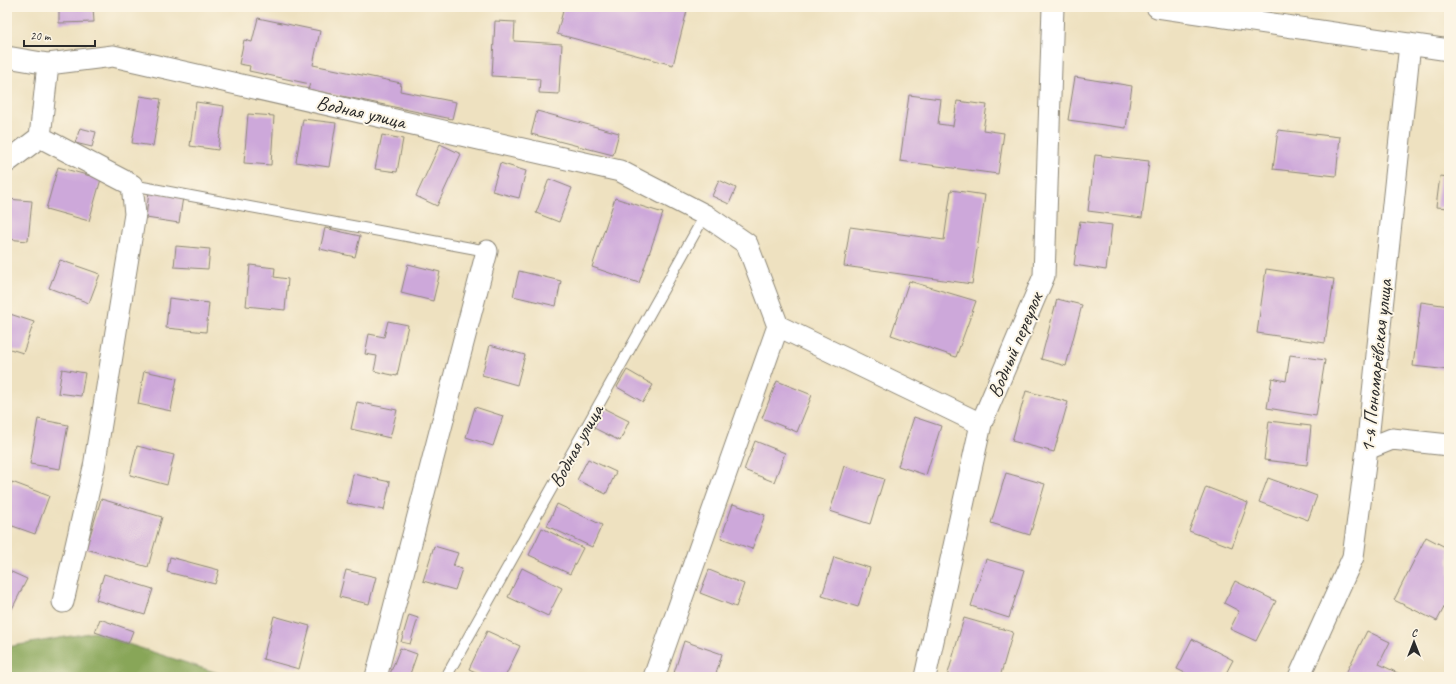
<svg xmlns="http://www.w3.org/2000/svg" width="1456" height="684" viewBox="0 0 1456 684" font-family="Caveat,sans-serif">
	<rect width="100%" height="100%" fill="#fcf5e5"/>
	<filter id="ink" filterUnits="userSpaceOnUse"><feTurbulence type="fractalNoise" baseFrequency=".025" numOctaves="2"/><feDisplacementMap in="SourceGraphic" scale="8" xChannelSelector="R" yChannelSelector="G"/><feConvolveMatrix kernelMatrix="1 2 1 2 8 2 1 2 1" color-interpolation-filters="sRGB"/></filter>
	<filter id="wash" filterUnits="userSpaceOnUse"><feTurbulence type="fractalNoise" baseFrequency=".012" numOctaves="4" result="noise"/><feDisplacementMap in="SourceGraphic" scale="16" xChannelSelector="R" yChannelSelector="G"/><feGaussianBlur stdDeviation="0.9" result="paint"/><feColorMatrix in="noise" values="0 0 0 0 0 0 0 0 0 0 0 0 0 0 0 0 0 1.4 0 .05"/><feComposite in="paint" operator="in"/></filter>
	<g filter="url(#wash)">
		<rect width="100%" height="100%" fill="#eee1c0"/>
		<!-- forest -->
		<path fill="#88a659" stroke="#5a6842" d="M 95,632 L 128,644 L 230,677 L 7,677 L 7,647 Z"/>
		<g id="blocks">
			<!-- building -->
			<path fill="#cda8da" d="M 59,7 L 93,7 L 94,22 L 59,23 Z
				M 564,7 L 688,7 L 673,65 L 557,34 Z
				M 258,18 L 320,31 L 313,65 L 401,83 L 400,91 L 456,102 L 452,119 L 308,89 L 310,84 L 249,71 L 250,66 L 239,64 L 244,40 L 252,42 Z
				M 495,21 L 515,22 L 514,41 L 562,44 L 559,94 L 539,93 L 540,79 L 492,76 Z
				M 1075,77 L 1132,86 L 1126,128 L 1068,120 Z
				M 909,95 L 941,99 L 938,124 L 953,126 L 957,101 L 987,105 L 983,130 L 1004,133 L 998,174 L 900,161 Z
				M 140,96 L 161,99 L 153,146 L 132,143 Z
				M 196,102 L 224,106 L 218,150 L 190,146 Z
				M 537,111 L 619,133 L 613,155 L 531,134 Z
				M 248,114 L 274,116 L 271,165 L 244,163 Z
				M 303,119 L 336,123 L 329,167 L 296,162 Z
				M 80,128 L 96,132 L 92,147 L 75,143 Z
				M 1278,130 L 1340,137 L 1336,176 L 1273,169 Z
				M 382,135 L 403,139 L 397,172 L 375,169 Z
				M 440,144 L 461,154 L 437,206 L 416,196 Z
				M 1095,155 L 1149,161 L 1142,218 L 1088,211 Z
				M 500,163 L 526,171 L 519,198 L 492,191 Z
				M 58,167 L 101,179 L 89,221 L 46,209 Z
				M 1440,176 L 1449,177 L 1449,208 L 1436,207 Z
				M 549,179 L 572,188 L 559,222 L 536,213 Z
				M 719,180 L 736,188 L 729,204 L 712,196 Z
				M 951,190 L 985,195 L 972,284 L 844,266 L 850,227 L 944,240 Z
				M 149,191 L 183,197 L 179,223 L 146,218 Z
				M 615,198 L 663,213 L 639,283 L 592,267 Z
				M 7,199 L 32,201 L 28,241 L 7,239 Z
				M 1080,221 L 1112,225 L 1106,270 L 1074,265 Z
				M 325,228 L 360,236 L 355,257 L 320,249 Z
				M 176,246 L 210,249 L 208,269 L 174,267 Z
				M 60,260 L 100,274 L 89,303 L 49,288 Z
				M 408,264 L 440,272 L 433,301 L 401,293 Z
				M 250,265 L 275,268 L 274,277 L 288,279 L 285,310 L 246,306 Z
				M 1266,269 L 1334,279 L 1325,343 L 1257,333 Z
				M 519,271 L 561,281 L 556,306 L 513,296 Z
				M 909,281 L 976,301 L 956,357 L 891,335 Z
				M 169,298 L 209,303 L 206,332 L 166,328 Z
				M 1057,299 L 1082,305 L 1066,366 L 1041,359 Z
				M 1421,302 L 1449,306 L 1449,370 L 1413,366 Z
				M 7,313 L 34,322 L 23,353 L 7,348 Z
				M 388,321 L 408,325 L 397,376 L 374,371 L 377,356 L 365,354 L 369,334 L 384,337 Z
				M 490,345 L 525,355 L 517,385 L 482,375 Z
				M 1290,355 L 1325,360 L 1316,416 L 1267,408 L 1272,378 L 1286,381 Z
				M 62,369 L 85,373 L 81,396 L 58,393 Z
				M 627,370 L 653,385 L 643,402 L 617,387 Z
				M 144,371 L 177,378 L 171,411 L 138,404 Z
				M 777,381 L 812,395 L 797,432 L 762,418 Z
				M 1026,391 L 1068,402 L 1054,452 L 1012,441 Z
				M 357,402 L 397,410 L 390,438 L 351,429 Z
				M 475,407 L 503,416 L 493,446 L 466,437 Z
				M 603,408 L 629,421 L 620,441 L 594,428 Z
				M 914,417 L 941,426 L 926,475 L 898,466 Z
				M 38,419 L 68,425 L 60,469 L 30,464 Z
				M 1269,421 L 1311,426 L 1307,465 L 1264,460 Z
				M 755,441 L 785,453 L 774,482 L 744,470 Z
				M 137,446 L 174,455 L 167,485 L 130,475 Z
				M 588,459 L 616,472 L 606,494 L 577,480 Z
				M 844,466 L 884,479 L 870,524 L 830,511 Z
				M 1006,473 L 1045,484 L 1030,535 L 991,523 Z
				M 353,474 L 390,482 L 384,510 L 347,503 Z
				M 1268,478 L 1317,496 L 1308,520 L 1259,502 Z
				M 12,482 L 49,496 L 35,534 L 7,524 L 7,495 Z
				M 1206,487 L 1248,503 L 1232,547 L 1189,531 Z
				M 101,499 L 162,517 L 148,567 L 86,549 Z
				M 557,504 L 602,525 L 592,547 L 547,526 Z
				M 733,504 L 765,515 L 752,549 L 721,538 Z
				M 542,528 L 583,548 L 570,574 L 529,555 Z
				M 1426,537 L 1449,549 L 1449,598 L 1437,621 L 1394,600 Z
				M 434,546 L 458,553 L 453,566 L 462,569 L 455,590 L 423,581 Z
				M 170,557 L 219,570 L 215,584 L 167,572 Z
				M 834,557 L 870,568 L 858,607 L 822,596 Z
				M 986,559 L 1024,570 L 1009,618 L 971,606 Z
				M 522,568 L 562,588 L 548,616 L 508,597 Z
				M 7,570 L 27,579 L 7,619 Z
				M 346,570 L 376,577 L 369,604 L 339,597 Z
				M 709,570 L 744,584 L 736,607 L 700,593 Z
				M 104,574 L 153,589 L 145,615 L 96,600 Z
				M 1235,581 L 1276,601 L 1256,641 L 1230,629 L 1239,611 L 1224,603 Z
				M 409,615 L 418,618 L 410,644 L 401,642 Z
				M 274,616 L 310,626 L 299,669 L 263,659 Z
				M 964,618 L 1013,632 L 1000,677 L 947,677 Z
				M 100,619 L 133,631 L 128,644 L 95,632 Z
				M 487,631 L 520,646 L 505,677 L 487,677 L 469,669 Z
				M 1367,631 L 1390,642 L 1379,664 L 1406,677 L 1344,677 Z
				M 1192,639 L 1233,660 L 1224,677 L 1193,677 L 1177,669 Z
				M 684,641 L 722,654 L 715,677 L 686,677 L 674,673 Z
				M 400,648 L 417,654 L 409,677 L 398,677 L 390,674 Z"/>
		</g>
	</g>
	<g filter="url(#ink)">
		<use href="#blocks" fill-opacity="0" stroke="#8c8676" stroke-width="1"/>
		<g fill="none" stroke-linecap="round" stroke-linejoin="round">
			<defs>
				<path id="service" d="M 132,185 L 487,251
					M 446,677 L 705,215"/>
				<path id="minor" d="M 1157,7 L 1449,50
					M 7,57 L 48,64 L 113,56 L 620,171 L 705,215 L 747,244 L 778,326 L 654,677
					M 48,64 L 40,137 L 132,185 L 135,214 L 94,467 L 63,602
					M 7,162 L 40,137
					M 778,326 L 981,424
					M 1367,449 L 1392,439 L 1449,445
					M 376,677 L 487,251
					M 925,677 L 981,424 L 1044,276 L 1053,7
					M 1299,677 L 1353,557 L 1367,449 L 1410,44"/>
			</defs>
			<!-- service casing -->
			<use href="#service" stroke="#8c8676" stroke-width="12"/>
			<!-- minor casing -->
			<use href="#minor" stroke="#8c8676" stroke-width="23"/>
			<!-- service -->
			<use href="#service" stroke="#fff" stroke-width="10"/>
			<!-- minor -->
			<use href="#minor" stroke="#fff" stroke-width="21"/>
		</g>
	</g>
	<g text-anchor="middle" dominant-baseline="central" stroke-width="4" stroke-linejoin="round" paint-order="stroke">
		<!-- street labels -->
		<g font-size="20" fill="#2b2b2b" stroke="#fcf5e5">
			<text transform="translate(361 112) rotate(13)">Водная улица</text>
			<text transform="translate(1015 345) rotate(-67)">Водный переулок</text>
			<text transform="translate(1376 366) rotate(-84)">1-я Пономарёвская улица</text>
			<text transform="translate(576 446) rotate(-61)">Водная улица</text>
		</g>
	</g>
	<!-- margin -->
	<rect width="1456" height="684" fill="none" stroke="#fcf5e5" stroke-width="24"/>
	<!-- north arrow -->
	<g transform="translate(1414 642)" stroke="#fcf5e5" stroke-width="3" paint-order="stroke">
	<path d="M0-3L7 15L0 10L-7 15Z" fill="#2b2b2b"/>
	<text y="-6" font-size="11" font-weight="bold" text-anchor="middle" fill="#2b2b2b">С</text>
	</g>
	<!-- scale -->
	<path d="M24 40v6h71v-6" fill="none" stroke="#2b2b2b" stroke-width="2"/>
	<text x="30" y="40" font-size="12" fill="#2b2b2b" stroke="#fcf5e5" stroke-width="3" paint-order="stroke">20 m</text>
</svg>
